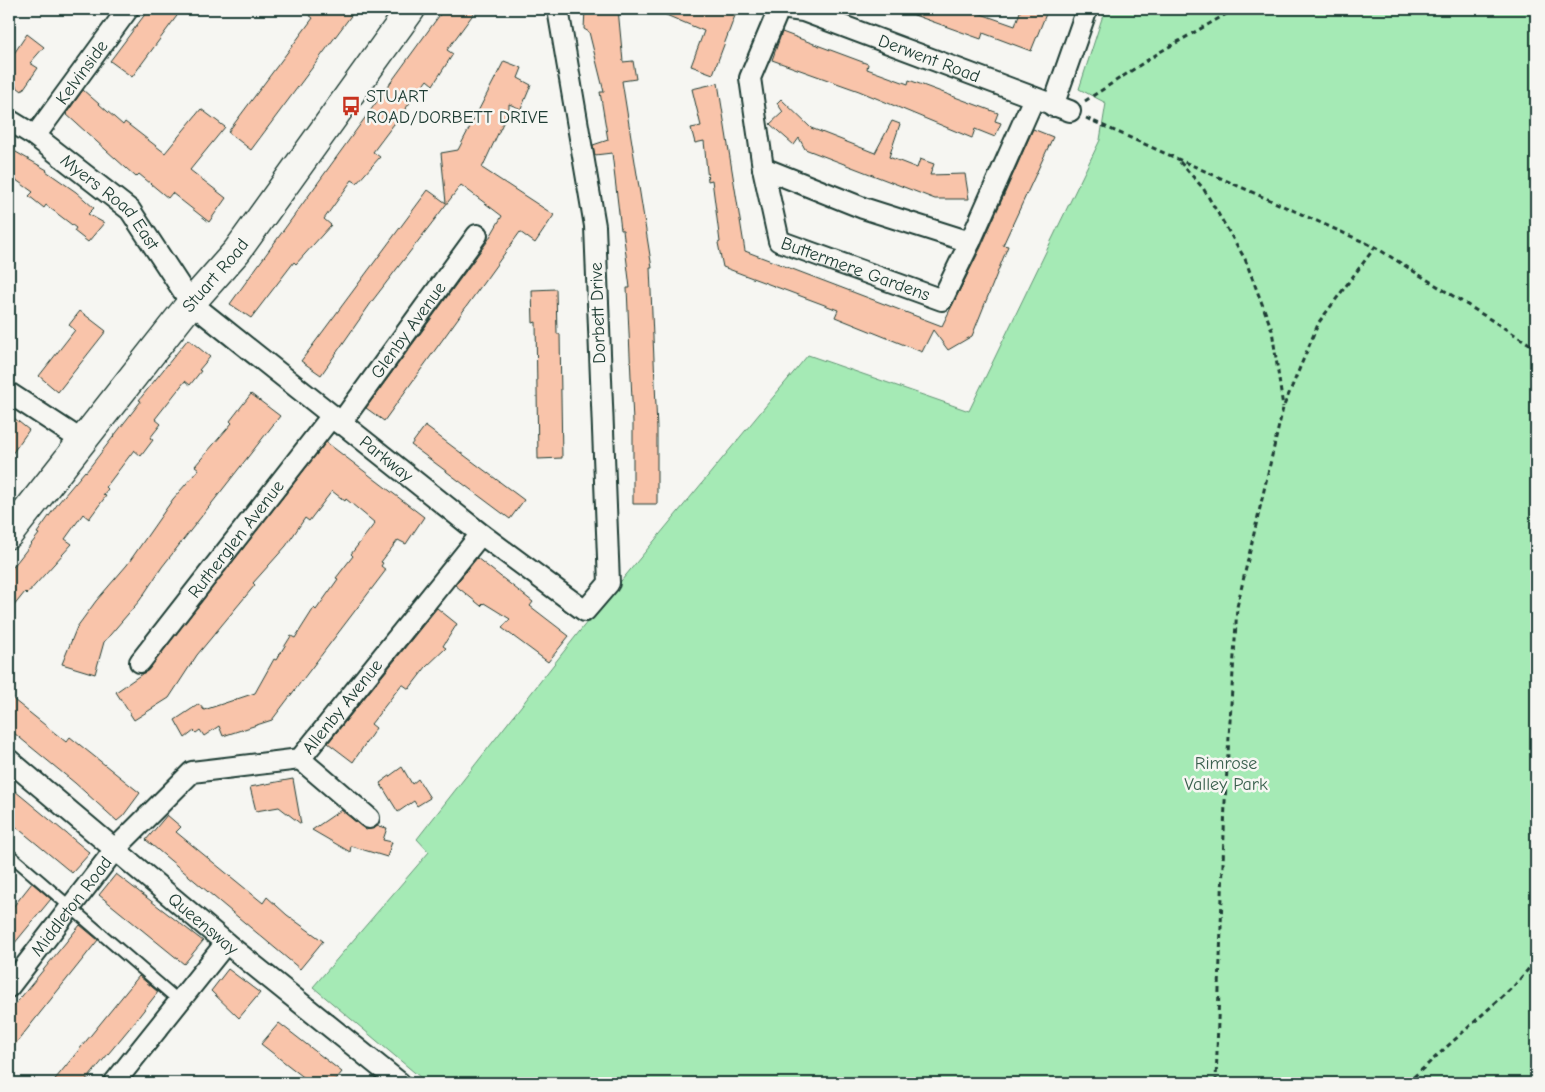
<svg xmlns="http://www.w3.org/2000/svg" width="1545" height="1092" viewBox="0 0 1545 1092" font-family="'Comic Neue',sans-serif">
	<rect width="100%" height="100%" fill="#f6f6f2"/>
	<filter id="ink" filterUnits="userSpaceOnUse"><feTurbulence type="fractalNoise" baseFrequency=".02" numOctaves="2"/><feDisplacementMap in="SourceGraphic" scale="10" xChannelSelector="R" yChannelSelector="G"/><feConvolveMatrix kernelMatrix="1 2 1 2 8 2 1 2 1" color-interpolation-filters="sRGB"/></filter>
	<g filter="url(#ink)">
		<!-- green -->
		<path fill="#a5eab5" stroke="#629474" d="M 1105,9 L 1536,9 L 1536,1083 L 427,1083 L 313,987 L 429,852 L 417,839 L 583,627 L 808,355 L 969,411 L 1100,140 L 1106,103 L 1079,89 Z"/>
		<!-- building -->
		<path fill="#f9c4aa" stroke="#1f3d34" d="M 149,9 L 182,9 L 132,77 L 110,61 Z
			M 301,9 L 356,9 L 251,150 L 228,132 L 313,18 Z
			M 444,9 L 477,9 L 447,50 L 453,54 L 433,85 L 427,80 L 373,152 L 380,157 L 357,183 L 352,180 L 324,219 L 331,225 L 296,264 L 294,262 L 251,318 L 230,304 Z
			M 585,9 L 618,9 L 623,62 L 633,61 L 636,79 L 622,81 L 652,268 L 650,268 L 657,429 L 657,504 L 633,504 L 633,422 L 627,288 L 630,288 L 623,230 L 621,230 L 612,153 L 595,155 L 593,145 L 608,140 L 600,92 L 604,92 L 589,32 L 584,29 Z
			M 652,9 L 724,9 L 736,13 L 713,74 L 691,66 L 704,31 Z
			M 904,9 L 967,9 L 1015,26 L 1021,9 L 1048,9 L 1031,51 L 983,33 L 981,39 L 903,11 Z
			M 782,32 L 868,64 L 867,69 L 908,84 L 909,80 L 998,113 L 995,121 L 1001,123 L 995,137 L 975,129 L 972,138 L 859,91 L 772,60 Z
			M 27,34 L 44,47 L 30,63 L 38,68 L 22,91 L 9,81 L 9,61 Z
			M 504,61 L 522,68 L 518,78 L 531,85 L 521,109 L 509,104 L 509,110 L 482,168 L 554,215 L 535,243 L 520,232 L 384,421 L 366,408 L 487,242 L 502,216 L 461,185 L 373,300 L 321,375 L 301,361 L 428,190 L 446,203 L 441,153 L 458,150 Z
			M 718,83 L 745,251 L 942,326 L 981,247 L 1033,129 L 1053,137 L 1003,245 L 1008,246 L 972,336 L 948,350 L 933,330 L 922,352 L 835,317 L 838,310 L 723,267 L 718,243 L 720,242 L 712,180 L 708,181 L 704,141 L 695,143 L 691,128 L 701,126 L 692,89 Z
			M 83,90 L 123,125 L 125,122 L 165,153 L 201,109 L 225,127 L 190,170 L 226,198 L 209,222 L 172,193 L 168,198 L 139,174 L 136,177 L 66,114 Z
			M 781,99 L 811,128 L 875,153 L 892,121 L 900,124 L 889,157 L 917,168 L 920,159 L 934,164 L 930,175 L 965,174 L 969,199 L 935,199 L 805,149 L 799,138 L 794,145 L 770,124 L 783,112 L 777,103 Z
			M 9,148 L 47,170 L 46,171 L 76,192 L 94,208 L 88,214 L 104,223 L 88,242 L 74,231 L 76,228 L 46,205 L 44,208 L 29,196 L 33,192 L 9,175 Z
			M 556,289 L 557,334 L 560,334 L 562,458 L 538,459 L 536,322 L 533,323 L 532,290 Z
			M 80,311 L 106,331 L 58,392 L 39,376 L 75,330 L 69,325 Z
			M 188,339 L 210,357 L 199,370 L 201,371 L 190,385 L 185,381 L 155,419 L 161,424 L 150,438 L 153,440 L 141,456 L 134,450 L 106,487 L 108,489 L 103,495 L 106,496 L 89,519 L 83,514 L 65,539 L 72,544 L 27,594 L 25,592 L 9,612 L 9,572 L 39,534 L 37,533 L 59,502 L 85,471 L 86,472 L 141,401 L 139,400 Z
			M 251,394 L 280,416 L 162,567 L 140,600 L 104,642 L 95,674 L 62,664 L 77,627 L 96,601 L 127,565 L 173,499 L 199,469 L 195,466 L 232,423 L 230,421 Z
			M 9,414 L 29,430 L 9,458 Z
			M 425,426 L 524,500 L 510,519 L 411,445 Z
			M 326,442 L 424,517 L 406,544 L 398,540 L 381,562 L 383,563 L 381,566 L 386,570 L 272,720 L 223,736 L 219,726 L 204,736 L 200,730 L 196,733 L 194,731 L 185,738 L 175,720 L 199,704 L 204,710 L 255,693 L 274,659 L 276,660 L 291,636 L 295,638 L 314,608 L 316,610 L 338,579 L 336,578 L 353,556 L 351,554 L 375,523 L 346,499 L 345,501 L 332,491 L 309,521 L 305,518 L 286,546 L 253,583 L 255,585 L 197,655 L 169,698 L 134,720 L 116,692 L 149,669 Z
			M 477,558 L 533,602 L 530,606 L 569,636 L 548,662 L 502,628 L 510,619 L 484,603 L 481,606 L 455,585 Z
			M 437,608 L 457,624 L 443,646 L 446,648 L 426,667 L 409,689 L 402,684 L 371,724 L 376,728 L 353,762 L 328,743 Z
			M 9,696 L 66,742 L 70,737 L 140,793 L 123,816 L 117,821 L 75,783 L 9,729 Z
			M 402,767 L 412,784 L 418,779 L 430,798 L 417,806 L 414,801 L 398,812 L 380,783 Z
			M 293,779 L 301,824 L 279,807 L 256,811 L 250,787 Z
			M 9,786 L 90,853 L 72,873 L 9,821 Z
			M 341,810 L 366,830 L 378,826 L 387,828 L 383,840 L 392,842 L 387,857 L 351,846 L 350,852 L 312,830 Z
			M 167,815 L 181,827 L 176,832 L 263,903 L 267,897 L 287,915 L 323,941 L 300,969 L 146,840 Z
			M 116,874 L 203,941 L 184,964 L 99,895 Z
			M 32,883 L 51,899 L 9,950 L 9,912 Z
			M 80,925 L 98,940 L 9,1052 L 9,1012 Z
			M 228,969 L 260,993 L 239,1018 L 211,991 Z
			M 139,976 L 158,992 L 133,1024 L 84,1083 L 52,1083 Z
			M 279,1023 L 342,1072 L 333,1083 L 311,1083 L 261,1044 Z"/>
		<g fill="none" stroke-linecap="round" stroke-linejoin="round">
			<defs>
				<path id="lane" d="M 9,854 L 179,1001"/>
				<g id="street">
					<path id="s1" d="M 779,9 L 750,78 L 763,168 L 779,241 L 942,300 L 970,242 L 1034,98"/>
					<path id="s2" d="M 788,9 L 803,11 L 1070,111"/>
					<path d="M 1053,106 L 1087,9"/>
					<path id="s3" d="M 9,120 L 35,136 L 130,210 L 191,303 L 481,534 L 585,611 L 609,583 L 595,226 L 558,9"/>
					<path id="s4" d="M 35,136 L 128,9"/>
					<path d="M 763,168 L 863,208 L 970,242"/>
					<path d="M 9,393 L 81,440"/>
					<path id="s5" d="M 340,424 L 477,235"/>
					<path id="s6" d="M 140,662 L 331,417"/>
					<path d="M 300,759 L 369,818"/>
					<path id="s7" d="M 9,760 L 226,943 L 400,1083"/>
					<path id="s8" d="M 9,987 L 116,848 L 192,772 L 300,759 L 481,534"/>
					<path d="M 114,1083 L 226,943"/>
				</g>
				<g id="secondary">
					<path id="s9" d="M 9,534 L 191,303 L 237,251 L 411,9"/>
				</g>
			</defs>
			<!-- lane casing -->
			<use href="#lane" stroke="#1f3d34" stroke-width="14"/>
			<!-- street casing -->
			<use href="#street" stroke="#1f3d34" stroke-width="24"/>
			<!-- secondary casing -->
			<use href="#secondary" stroke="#1f3d34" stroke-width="31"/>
			<!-- path -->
			<path stroke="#1f3d34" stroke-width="3" stroke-dasharray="5 4" stroke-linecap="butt" d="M 1085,101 L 1160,52 L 1235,9
				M 1086,118 L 1375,247 L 1536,348
				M 1180,162 L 1203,188 L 1245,259 L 1272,330 L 1283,407
				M 1216,1083 L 1225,802 L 1237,607 L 1283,408 L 1319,322 L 1375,247
				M 1407,1083 L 1515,985 L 1536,960"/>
			<!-- lane -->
			<use href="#lane" stroke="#f6f6f2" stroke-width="10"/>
			<!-- street -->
			<use href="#street" stroke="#f6f6f2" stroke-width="20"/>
			<!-- secondary -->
			<use href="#secondary" stroke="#f6f6f2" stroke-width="28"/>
		</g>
	</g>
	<!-- icons -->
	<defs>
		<symbol id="bus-bare" viewBox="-9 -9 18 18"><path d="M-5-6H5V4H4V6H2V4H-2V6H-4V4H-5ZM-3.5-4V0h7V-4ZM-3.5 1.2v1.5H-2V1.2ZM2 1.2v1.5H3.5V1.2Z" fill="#c8321e" stroke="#f6f6f2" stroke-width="2.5" paint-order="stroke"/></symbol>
	</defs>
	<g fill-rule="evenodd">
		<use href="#bus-bare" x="337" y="92" width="28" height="28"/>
	</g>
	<g text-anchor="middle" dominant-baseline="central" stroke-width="5" stroke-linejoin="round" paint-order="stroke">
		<!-- street labels -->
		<g font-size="18" fill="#1f3d34" stroke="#f6f6f2">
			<text stroke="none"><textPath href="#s2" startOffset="150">Derwent Road</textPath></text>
			<text stroke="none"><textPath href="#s4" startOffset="79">Kelvinside</textPath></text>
			<text stroke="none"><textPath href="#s3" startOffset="131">Myers Road East</textPath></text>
			<text stroke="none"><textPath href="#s1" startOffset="322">Buttermere Gardens</textPath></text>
			<text stroke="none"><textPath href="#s9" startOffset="331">Stuart Road</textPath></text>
			<text transform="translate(598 313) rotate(-92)">Dorbett Drive</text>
			<text stroke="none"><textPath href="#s5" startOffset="116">Glenby Avenue</textPath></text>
			<text stroke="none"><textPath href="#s3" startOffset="512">Parkway</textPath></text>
			<text stroke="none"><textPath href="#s6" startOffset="156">Rutherglen Avenue</textPath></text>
			<text stroke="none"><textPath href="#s8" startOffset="459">Allenby Avenue</textPath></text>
			<text stroke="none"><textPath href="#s8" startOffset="102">Middleton Road</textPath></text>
			<text stroke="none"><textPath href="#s7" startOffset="254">Queensway</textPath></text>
		</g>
		<!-- poi labels -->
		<g font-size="18" fill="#1f3d34" stroke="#f6f6f2" text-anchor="start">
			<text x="366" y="96">STUART<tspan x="366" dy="21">ROAD/DORBETT DRIVE</tspan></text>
		</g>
		<!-- park labels -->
		<g font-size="18" fill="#3a604e" stroke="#f6f6f2">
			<text x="1226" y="763">Rimrose<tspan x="1226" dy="21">Valley Park</tspan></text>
		</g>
	</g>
	<!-- margin -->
	<rect width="1545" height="1092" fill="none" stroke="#f6f6f2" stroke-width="30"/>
	<rect x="15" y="15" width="1515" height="1062" fill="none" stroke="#1f3d34" stroke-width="2" filter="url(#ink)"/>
</svg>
